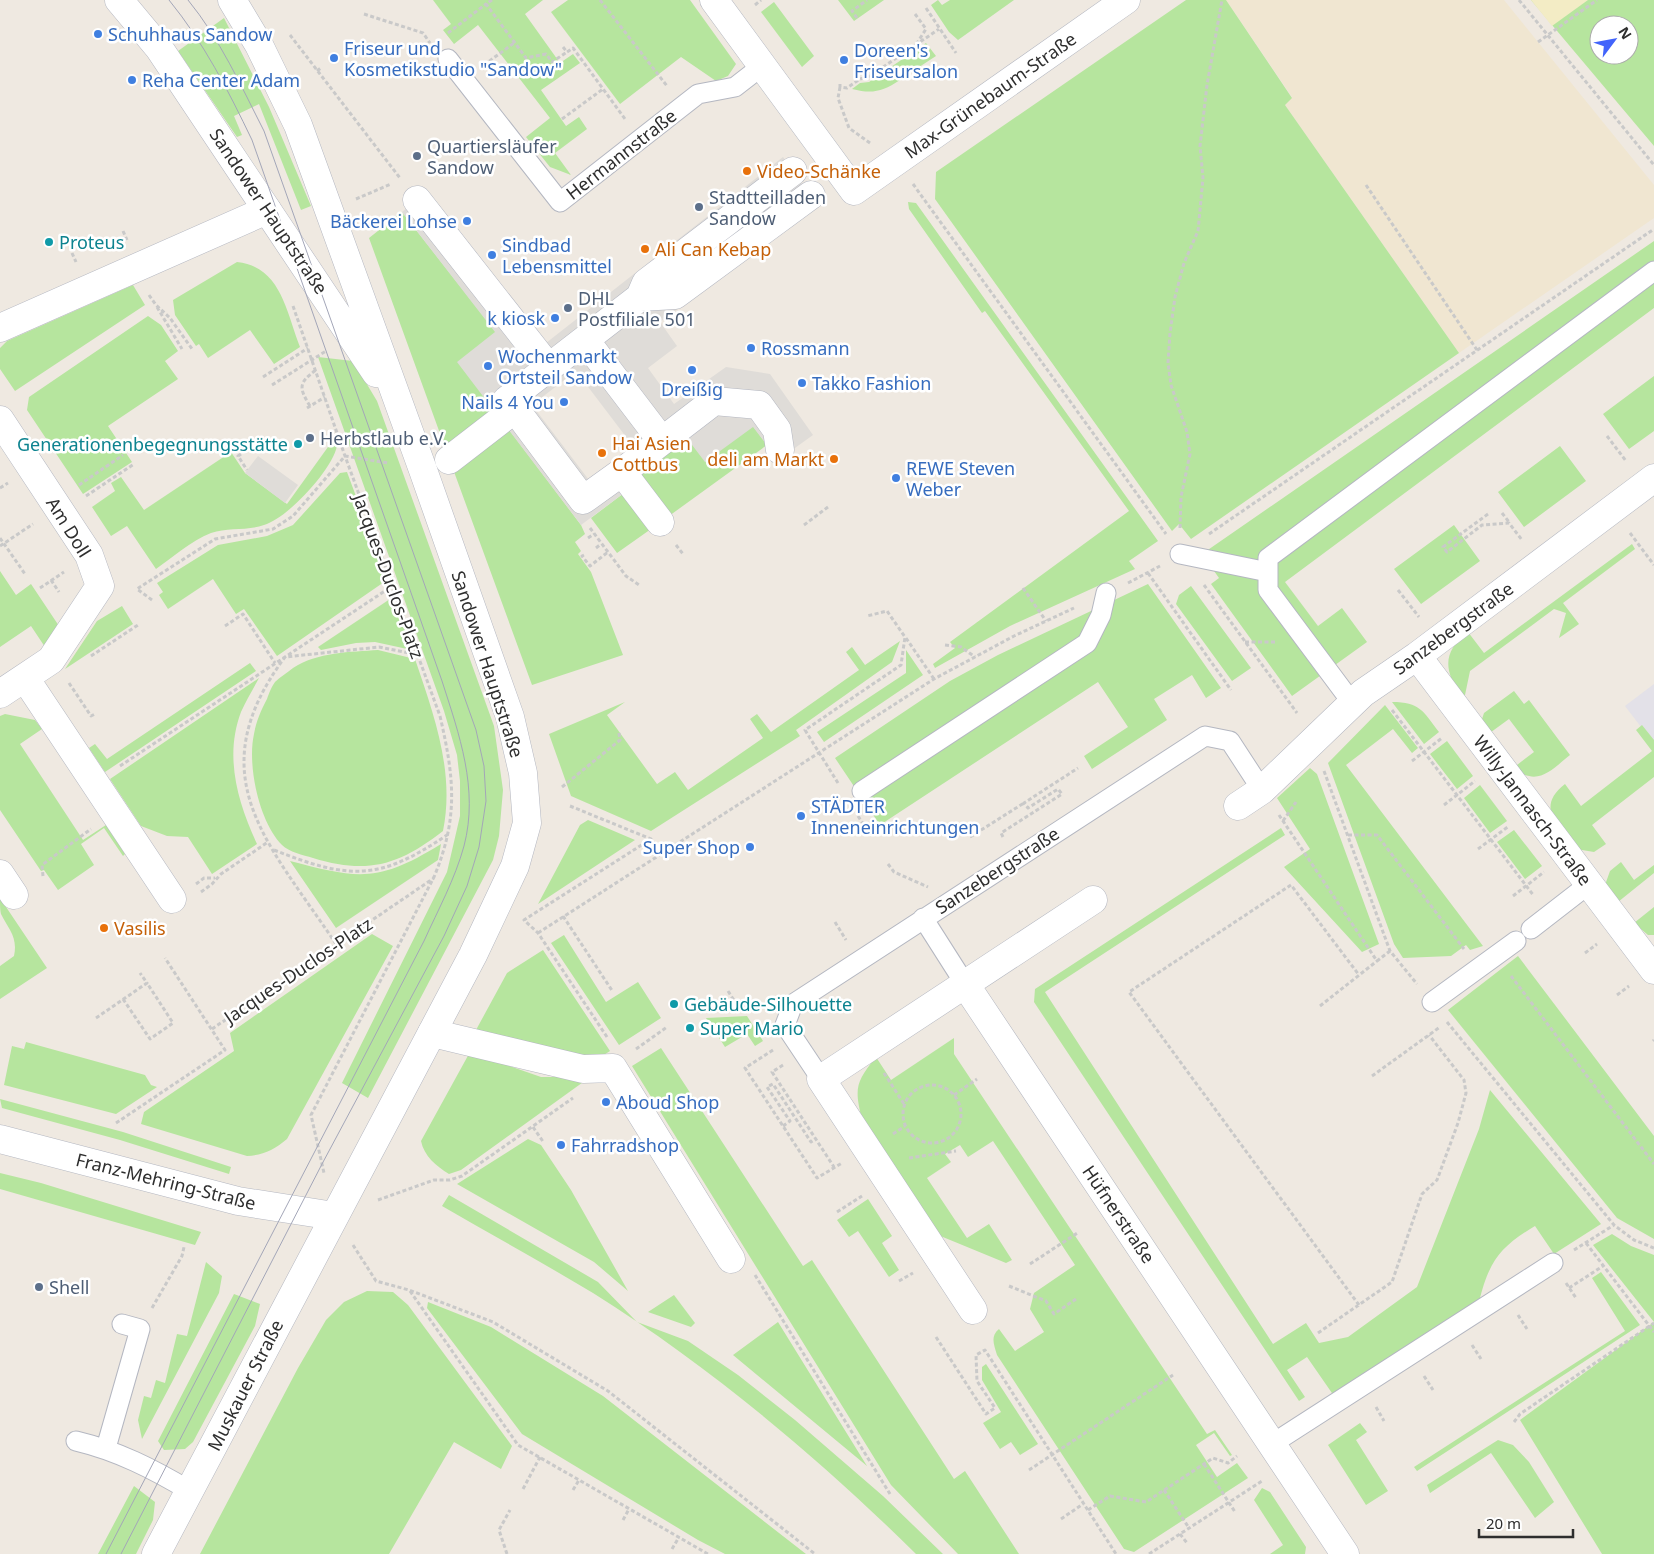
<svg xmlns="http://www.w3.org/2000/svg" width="1654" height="1554" viewBox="0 0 1654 1554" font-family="'Noto Sans',sans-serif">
	<rect width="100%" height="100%" fill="#efe9e1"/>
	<!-- industrial -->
	<path fill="#e3e1e8" d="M 1654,684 L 1654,744 L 1625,706 Z"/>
	<!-- education -->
	<path fill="#f0e6d1" d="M 1226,0 L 1504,0 L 1654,185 L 1654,218 L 1459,353 L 1285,105 L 1292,97 Z"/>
	<!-- green -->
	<path fill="#b6e59e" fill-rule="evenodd" d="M 433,0 L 543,0 L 525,14 L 560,63 L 573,54 L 580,63 L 541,90 L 566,126 L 579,117 L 587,129 L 555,153 L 571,175 L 550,167 L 526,137 L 550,118 L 478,25 L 454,44 L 443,30 L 451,24 Z
		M 568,0 L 690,0 L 736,64 L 728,76 L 716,81 L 681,57 L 620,104 L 551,12 Z
		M 838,0 L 884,0 L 854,21 Z
		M 938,0 L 942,5 L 950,0 L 1014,0 L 958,40 L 949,32 L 931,5 Z
		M 1186,0 L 1226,0 L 1292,98 L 1285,105 L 1459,353 L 1191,539 L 1179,524 L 1172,531 L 935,199 L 936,172 Z
		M 1531,0 L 1654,0 L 1654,146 ZM 1599,25 L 1629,25 L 1629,55 L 1599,55 Z
		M 774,2 L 814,56 L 802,67 L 761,12 Z
		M 224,18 L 269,107 L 311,206 L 301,210 L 259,104 L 234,116 L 242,135 L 237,137 L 178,51 Z
		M 926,43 L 936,56 L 913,71 L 904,66 L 897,70 L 900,80 C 882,92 872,94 852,89 L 860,83 L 869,82 Z
		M 908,202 L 916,203 L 1158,541 L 1129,561 L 1135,569 L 1010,626 L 935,668 L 933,664 L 955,648 L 950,642 L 1129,511 L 985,311 L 982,313 L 909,209 Z
		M 402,212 L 496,332 L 496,412 L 446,450 L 369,238 Z
		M 1654,241 L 1654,308 L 1285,582 L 1318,626 L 1342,608 L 1367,642 L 1292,696 L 1211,584 L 1219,578 L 1202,554 Z
		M 237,262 C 281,267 286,311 300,347 L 274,364 L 250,330 L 208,358 L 199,344 L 196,346 L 175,315 L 173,300 Z
		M 133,285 L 145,305 L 15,391 L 0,369 L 0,348 L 7,341 Z
		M 148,316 L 161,325 L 178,351 L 165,361 L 178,379 L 108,426 L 132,462 L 83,494 L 27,410 L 29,397 Z
		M 318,357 L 353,361 L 377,401 L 494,726 L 503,790 L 499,836 L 493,860 L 368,1098 L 342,1083 L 447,872 L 460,816 L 460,781 L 457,755 L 444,711 Z
		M 1654,376 L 1654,431 L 1629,449 L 1603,414 Z
		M 753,426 L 767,445 L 669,516 L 636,473 L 686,436 Z
		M 507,427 L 581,525 L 585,534 L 575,542 L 581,551 L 578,554 L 591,572 L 623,655 L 532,685 L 453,469 Z
		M 333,440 L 337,446 C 332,470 288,518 264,525 C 247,531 228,527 211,533 C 191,541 173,557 156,569 L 127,526 L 111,536 L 92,507 L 115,491 L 111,483 L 121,477 L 144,510 L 231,452 L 245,473 L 287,504 Z
		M 1560,446 L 1586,481 L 1524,527 L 1498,492 Z
		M 347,472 L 387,580 L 277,656 L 244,609 L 236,614 L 213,579 L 168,609 L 159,595 L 163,592 L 157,583 L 218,545 L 267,536 L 293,525 L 340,473 Z
		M 624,493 L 651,529 L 617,553 L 591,518 Z
		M 1454,525 L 1480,561 L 1421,604 L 1394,569 Z
		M 1632,544 L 1635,549 L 1563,603 L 1579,624 L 1559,638 L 1566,613 L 1554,609 L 1470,671 L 1465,695 L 1461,695 C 1443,670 1443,651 1468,632 L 1484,653 Z
		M 0,571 L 16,595 L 31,584 L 59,626 L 45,647 L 31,626 L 0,647 Z
		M 1148,584 L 1221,688 L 1206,698 L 1192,675 L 1154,699 L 1167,720 L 1092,769 L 1084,756 L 1128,727 L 1098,682 L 880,825 L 835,758 L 950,681 L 998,655 Z
		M 1191,586 L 1251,668 L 1232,681 L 1176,604 L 1179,595 Z
		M 393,597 L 412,650 L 375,642 L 356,643 L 321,650 L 318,647 Z
		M 122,606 L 133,624 L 65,669 L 97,621 Z
		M 900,641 L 892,662 L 796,730 L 800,736 L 651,831 L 571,796 L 549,734 L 625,702 L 607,715 L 657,784 L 675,772 L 688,790 L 763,738 L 750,719 L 757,714 L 771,732 L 859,670 L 846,652 L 852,647 L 865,665 Z
		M 378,650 L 415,659 C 434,715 455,772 443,831 C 399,865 368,875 313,858 C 303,855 289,852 282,845 C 259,822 247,765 254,734 C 256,722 261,710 267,699 C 269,693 272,686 275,682 C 280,677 288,672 293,668 C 317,652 351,652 378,650 Z
		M 906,650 L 923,675 L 824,742 L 817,732 L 906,673 Z
		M 250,663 L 256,671 L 105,772 L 89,748 L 95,744 L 107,759 Z
		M 259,678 C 253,689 246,701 241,712 C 224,757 238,803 257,844 L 212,874 L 188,837 L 167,836 L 141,826 L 110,779 Z
		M 1514,691 L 1524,704 L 1529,700 L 1570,755 C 1550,771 1538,787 1513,768 L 1534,752 L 1509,719 L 1487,735 L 1480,725 L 1484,713 Z
		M 1392,702 C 1420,702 1423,711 1439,732 L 1424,744 Z
		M 1385,705 L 1418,748 L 1412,753 L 1393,729 L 1346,765 L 1483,946 L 1470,950 L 1466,945 L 1451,956 L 1403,958 L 1394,944 L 1328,763 Z
		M 5,714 L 35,720 L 42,729 L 20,744 L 83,840 L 106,825 L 125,854 L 123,856 L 104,828 L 81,844 L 94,865 L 58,890 L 44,870 L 41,871 L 0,810 L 0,716 Z
		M 1642,725 L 1654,740 L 1654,777 L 1592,825 L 1606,844 L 1594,852 L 1576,849 C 1558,827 1535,807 1565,784 L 1581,806 L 1652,751 L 1636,730 Z
		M 1447,741 L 1473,776 L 1457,789 L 1430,754 Z
		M 1310,768 L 1317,774 L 1379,944 L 1362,952 L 1284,867 L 1310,849 L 1277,798 Z
		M 1480,785 L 1507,821 L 1490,833 L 1464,798 Z
		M 588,820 L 635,840 L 538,904 L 580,825 Z
		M 1281,828 L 1285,835 L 1045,992 L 1273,1344 L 1306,1323 L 1319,1343 L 1348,1337 L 1417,1287 L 1479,1129 L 1490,1090 L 1601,1224 L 1554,1254 L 1535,1226 C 1500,1247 1489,1261 1479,1302 L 1334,1396 L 1307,1357 L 1287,1370 L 1305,1397 L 1299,1401 L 1034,1002 L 1035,989 Z
		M 1514,830 L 1542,866 L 1525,879 L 1497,842 Z
		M 441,844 L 438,860 L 336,928 L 290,861 C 359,879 378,883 441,844 Z
		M 1621,862 L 1634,880 L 1654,865 L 1654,873 L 1618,902 L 1605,885 L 1610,871 Z
		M 0,898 L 47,968 L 0,999 L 0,966 L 14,956 C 18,937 9,930 1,914 C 0,910 0,903 0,898 Z
		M 1654,907 L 1654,935 L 1648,935 L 1634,923 Z
		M 372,934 L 393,946 L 287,1139 C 274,1150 263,1155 247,1156 L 141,1124 L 144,1112 L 234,1051 L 230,1033 Z
		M 564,935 L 606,1002 L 638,982 L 661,1018 L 619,1045 L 551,943 Z
		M 543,950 L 610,1051 L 599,1058 L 587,1058 L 476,1030 L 507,973 Z
		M 1518,956 L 1654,1136 L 1654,1239 L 1617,1218 L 1448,1010 Z
		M 747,1016 L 763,1041 L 755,1046 L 747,1034 L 725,1047 L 706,1018 Z
		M 954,1038 L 954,1054 L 1207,1434 L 1215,1430 L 1232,1455 L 1230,1456 L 1214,1433 L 1196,1445 L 1217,1477 L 1237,1463 L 1248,1478 L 1134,1552 L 1124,1549 L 997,1355 C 994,1345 990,1336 999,1329 L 1015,1351 L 1044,1332 L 1030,1309 L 1034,1293 L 1075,1265 L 993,1141 L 968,1157 L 960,1145 L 945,1154 L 951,1162 L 927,1178 L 967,1238 L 989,1224 L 1012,1260 L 1006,1263 L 938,1235 L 862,1119 C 854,1088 856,1082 876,1057 L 891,1080 Z
		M 26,1042 L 145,1075 L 151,1085 L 157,1087 L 116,1114 L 4,1085 L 12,1046 L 24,1049 Z
		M 661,1048 L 803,1266 L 812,1260 L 954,1479 L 965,1471 L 1019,1554 L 958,1554 L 891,1485 L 632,1066 Z
		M 470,1052 L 541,1077 L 563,1077 L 586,1080 L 461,1170 L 449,1174 C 436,1166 424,1156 421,1141 Z
		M 0,1099 L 123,1132 L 231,1167 L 229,1174 L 120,1140 L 2,1108 Z
		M 528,1139 L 541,1145 L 571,1190 L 628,1291 L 594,1262 L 457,1184 Z
		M 0,1173 L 41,1183 L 201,1232 L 195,1245 L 0,1189 Z
		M 449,1195 L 598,1282 L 637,1322 L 688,1341 L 738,1375 L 795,1420 L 883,1496 L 943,1554 L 916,1554 C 820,1459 708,1365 593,1293 C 543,1263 492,1235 442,1206 Z
		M 868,1199 L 892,1236 L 882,1243 L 899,1270 L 889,1277 L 858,1231 L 849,1237 L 837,1220 Z
		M 1612,1234 L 1631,1246 L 1654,1255 L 1654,1554 L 1602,1554 L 1520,1420 L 1654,1322 L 1593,1245 Z
		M 206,1262 L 222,1276 L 219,1293 L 142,1439 L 138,1420 L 144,1396 L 151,1398 L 156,1380 L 165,1383 L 177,1334 L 187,1336 Z
		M 1601,1272 L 1640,1325 L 1417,1471 L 1414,1467 L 1625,1331 L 1592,1278 Z
		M 367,1291 L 393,1292 L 408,1305 L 512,1446 L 501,1469 L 454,1442 L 389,1554 L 200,1554 L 298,1368 L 326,1320 L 344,1302 Z
		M 234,1294 L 260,1304 L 255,1326 L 193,1442 L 185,1449 L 164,1450 L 158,1441 Z
		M 674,1295 L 695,1323 L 691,1327 L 648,1312 Z
		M 428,1302 L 491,1327 L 603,1396 L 806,1554 L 725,1554 L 698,1540 L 522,1434 L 427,1308 Z
		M 778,1322 L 867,1466 L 733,1355 Z
		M 986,1364 L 1038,1444 L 1020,1455 L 1011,1442 L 1000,1449 L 983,1423 L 1001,1412 L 982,1380 L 982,1367 Z
		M 1360,1423 L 1367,1432 L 1356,1440 L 1388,1491 L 1366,1505 L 1328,1445 Z
		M 1498,1440 L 1513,1445 L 1529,1462 L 1554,1502 L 1535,1518 L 1491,1453 L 1430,1493 L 1427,1485 Z
		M 134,1486 L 155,1502 L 153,1520 L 136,1554 L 98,1554 Z
		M 1262,1488 L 1270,1492 L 1306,1547 L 1305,1554 L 1270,1554 L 1283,1545 L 1254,1500 Z"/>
	<!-- sand -->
	<path fill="#f3ecc5" d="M 1531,0 L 1588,0 L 1552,26 Z"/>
	<!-- plaza -->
	<path fill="#dfdcd8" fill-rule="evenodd" d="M 783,157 L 818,207 L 660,322 L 677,346 L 648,368 L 674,404 L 726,367 L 770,374 L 813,435 L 788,453 L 767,445 L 753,427 L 705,462 L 686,437 L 636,473 L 624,493 L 581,525 L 457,362 L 495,332 L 402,212 L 428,191 L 546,343 ZM 576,371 L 636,450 L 592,484 L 532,405 Z
		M 258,456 L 298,485 L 285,503 L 245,473 Z"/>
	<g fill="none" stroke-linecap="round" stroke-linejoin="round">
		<defs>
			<path id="service" d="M 448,59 L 560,202 L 698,94 L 735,87 L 762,66
				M 1180,554 L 1268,572
				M 1353,704 L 1268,590 L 1268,558 L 1654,271
				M 862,791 L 1087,643 L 1101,615 L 1106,593
				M 923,918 L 965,984
				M 1531,929 L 1589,884
				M 1432,1002 L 1516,941
				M 821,1079 L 785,1025 L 793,1004 L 1205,736 L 1230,741 L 1262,790
				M 76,1441 C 118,1451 153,1469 190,1491
				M 1272,1444 L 1553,1263
				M 106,1448 L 140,1329 L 122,1324"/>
			<path id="pedestrian" d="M 417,200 L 549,368
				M 640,297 L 646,283 L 793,171
				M 585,340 L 662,441 L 622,472 L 660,522
				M 515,409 L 583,500 L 622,472
				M 662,441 L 714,401 L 759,405 L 777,430 L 780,450
				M 449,460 L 515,409 L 507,400 L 640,297 L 675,295 L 811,195"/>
			<path id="minor" d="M 714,0 L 854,191 L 1126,0
				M 0,328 L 267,210
				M 0,420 L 89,555 L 100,586 L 51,660 L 0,694
				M 1417,656 L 1654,970
				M 25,678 L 172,899
				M 1238,806 L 1262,790 L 1363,693 L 1417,656 L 1654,478
				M 0,874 L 14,895
				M 965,984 L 1345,1554
				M 432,1033 L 583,1069 L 613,1068 L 731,1259
				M 973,1310 L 821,1079 L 1093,900"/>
			<path id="tertiary" d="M 119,0 L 159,48 L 376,373
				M 156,1554 L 473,955 L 515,866 L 527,823 L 523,773 L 510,717 L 423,470 L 298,125 L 259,45 L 232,0"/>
			<path id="secondary" d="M 0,1139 L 238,1201 L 334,1216"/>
		</defs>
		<!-- service casing -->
		<use href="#service" stroke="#b4b7c1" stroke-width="21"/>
		<!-- pedestrian casing -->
		<use href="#pedestrian" stroke="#b4b7c1" stroke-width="29"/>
		<!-- minor casing -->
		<use href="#minor" stroke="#b4b7c1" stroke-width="29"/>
		<!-- tertiary casing -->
		<use href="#tertiary" stroke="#b4b7c1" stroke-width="29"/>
		<!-- secondary casing -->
		<use href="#secondary" stroke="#b4b7c1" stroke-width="29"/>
		<!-- path -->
		<path stroke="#c9c9c9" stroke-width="3" stroke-dasharray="4 2.5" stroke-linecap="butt" d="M 492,0 L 486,4 L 526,58 L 546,54 L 552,62 L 567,52
			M 600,0 L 667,86
			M 1519,0 L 1654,165
			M 755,5 L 761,0
			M 926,8 L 956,53
			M 364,14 L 423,33 L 430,43
			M 915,14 L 926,29 L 917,43
			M 857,18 L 852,11 L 867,0
			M 448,33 L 486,4
			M 290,35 L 400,178
			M 1538,42 L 1597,0
			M 563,47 L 567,52 L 573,48 L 625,119
			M 484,65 L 514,43
			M 317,71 L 322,67
			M 840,84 L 840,87 L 847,88 L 860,79 L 870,76 L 939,29
			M 840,87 L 838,98 L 849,128 L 870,143
			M 562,119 L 603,89
			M 913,184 L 1166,534
			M 1366,185 L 1477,350
			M 356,199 L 391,184
			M 123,231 L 127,240
			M 72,253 L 76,262
			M 149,295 L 156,305 L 170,318 L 192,349
			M 293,306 L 345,456 L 440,716 C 454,777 459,817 434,877 L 311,1115 L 324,1173
			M 157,307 L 182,349
			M 263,377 L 308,348
			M 272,385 L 326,351
			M 310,406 C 299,388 298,383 316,370
			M 307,408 L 325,397
			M 1607,436 L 1626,461
			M 241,454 L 238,456 L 247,470
			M 79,485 L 123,455
			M 0,488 L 8,483
			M 86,496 L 134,464
			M 1502,513 L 1509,522
			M 1488,514 L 1443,547 L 1447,552 L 1482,525 L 1509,523 L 1522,540
			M 804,525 L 828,507
			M 590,528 L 626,576 L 639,585
			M 1180,528 L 1181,497 L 1190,454 L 1187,432 L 1171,385 L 1168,363 L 1170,333 L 1175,297 L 1184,263 L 1198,231 L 1203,178 L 1200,146 L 1207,85 L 1222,0
			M 1630,533 L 1654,565
			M 1209,534 L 1654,229
			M 0,538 L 25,574
			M 588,538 L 594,534
			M 676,545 L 683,554
			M 0,546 L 33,524
			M 596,548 L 601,544
			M 584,555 L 582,556 L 590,566 L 608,552
			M 1148,573 L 1231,690
			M 51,580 L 59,592
			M 1128,583 L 1160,566
			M 1204,585 L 1297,713
			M 40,588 L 64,572
			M 1023,588 L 1046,621
			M 1398,590 L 1419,617
			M 152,600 L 137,589 L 215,539 L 273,529 L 293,516 L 345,456 L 388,463
			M 225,626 L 243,614 L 275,663
			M 906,638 L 934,679
			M 1245,642 L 1276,642
			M 945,645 L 961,647 L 975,657
			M 91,656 L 138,625
			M 69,683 L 91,716 L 95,714
			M 1392,710 L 1534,896
			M 1412,761 L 1442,738
			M 120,766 L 394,585
			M 1324,771 L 1390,951 L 1417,984
			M 838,783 L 805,730 L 901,665 L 905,637 L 887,611 L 867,616
			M 562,787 L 620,740 L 619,733
			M 1444,805 L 1475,781
			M 570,806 L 651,839 L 661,854
			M 1279,815 L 1377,961 L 1390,951
			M 858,816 L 869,833
			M 1283,821 L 1296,802
			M 1348,835 L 1377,835 L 1464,949
			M 970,837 L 1024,803
			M 1003,837 L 1001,833 L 1062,794 L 1058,789 L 1028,808 L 1024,803 L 1078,768
			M 1478,849 L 1509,826
			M 274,850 C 350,880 379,881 447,835
			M 888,864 L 894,872 L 928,887
			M 43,876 L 42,865 L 91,829
			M 196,884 L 204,878 L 215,878
			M 201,892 L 212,884 L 221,874 L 268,842
			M 1513,896 L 1544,872
			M 563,916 L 613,992
			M 835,922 L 846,940
			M 538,933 L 934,679 L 1014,636 L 1074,608
			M 336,944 C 268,842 197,776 285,657 L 379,647 L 419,655
			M 1585,953 L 1597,944
			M 1511,976 L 1654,1164
			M 728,991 L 737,1005
			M 1617,995 L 1629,986
			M 123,999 L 150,1039 L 173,1023 L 147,983
			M 1320,1006 L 1377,961
			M 702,1012 L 747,1005
			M 96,1018 L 147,983 L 140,973
			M 1447,1022 L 1614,1225 L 1634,1240 L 1654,1248
			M 212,1029 L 434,878
			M 607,1037 L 538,933 L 524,920 L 651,839
			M 1653,1041 L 1654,1040
			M 636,1049 L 667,1027
			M 773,1050 L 745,1068 L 817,1178 L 842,1163
			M 783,1065 L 772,1072 L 834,1167
			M 884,1073 L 904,1104
			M 1372,1076 L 1440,1027
			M903 1114a29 29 0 1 1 58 0a29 29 0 1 1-58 0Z
			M 954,1095 L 977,1079
			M 116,1123 L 225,1050 L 165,958
			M 783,1126 L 790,1121 L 767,1087 L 773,1084 L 811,1142 L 816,1139
			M 533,1127 L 544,1143
			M 893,1134 L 905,1126
			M 909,1158 L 956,1151
			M 378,1200 L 434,1180 L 450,1180 L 462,1176 L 573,1098
			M 837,1212 L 862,1196
			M 1586,1243 L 1654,1332
			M 353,1245 L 376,1281 L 409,1290 L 493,1322 L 608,1391 L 815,1554
			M 1574,1250 L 1614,1225
			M 1030,1264 L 1079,1232
			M 755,1275 L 890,1494
			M 899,1281 L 913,1273
			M 1566,1283 L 1576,1298
			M 1009,1286 L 1046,1301 L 1054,1314 L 1076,1299
			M 1569,1288 L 1603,1266
			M 410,1291 L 518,1445 L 708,1554
			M 1359,1305 L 1129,992 L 1291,885 L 1359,975
			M 152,1308 L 182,1256 L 184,1247
			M 1518,1315 L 1527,1329
			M 1318,1333 L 1392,1282 L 1422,1194 L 1437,1180 L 1458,1123 L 1466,1093 L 1464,1080 L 1429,1035
			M 936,1337 L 986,1414 L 995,1408 L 977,1381 L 976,1355 L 985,1350 L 1116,1554
			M 1472,1345 L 1481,1359
			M 1424,1376 L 1433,1390
			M 1376,1407 L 1384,1421
			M 1514,1422 L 1520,1414 L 1654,1323
			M 1204,1464 L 1235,1512
			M 1029,1470 L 1173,1375
			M 523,1489 L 540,1457
			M 573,1490 L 579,1480
			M 1164,1490 L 1189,1528
			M 1088,1510 L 1110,1496 L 1146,1502 L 1213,1458 L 1228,1463 L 1237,1456
			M 1061,1519 L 1083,1504
			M 623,1520 L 629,1509
			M 1180,1534 L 1187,1543
			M 672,1549 L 679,1537
			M 507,1554 L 499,1530 L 510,1510
			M 1149,1554 L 1262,1481"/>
		<!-- service -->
		<use href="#service" stroke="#fff" stroke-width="19"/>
		<!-- pedestrian -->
		<use href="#pedestrian" stroke="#fff" stroke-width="28"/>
		<!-- minor -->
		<use href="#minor" stroke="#fff" stroke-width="28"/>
		<!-- tertiary -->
		<use href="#tertiary" stroke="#fff" stroke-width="28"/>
		<!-- secondary -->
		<use href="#secondary" stroke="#fff" stroke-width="28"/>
		<!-- tram -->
		<path stroke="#a3a6b8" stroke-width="1" d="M 106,1554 L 424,941 C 438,910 455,879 464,846 C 479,789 459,734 442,681 L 252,140 C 228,90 204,43 169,0
			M 121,1554 L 322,1164 L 444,936 L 467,886 L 479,847 L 486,801 L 484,766 L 476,730 L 264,131 C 241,86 220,39 188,0"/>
	</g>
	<!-- markers -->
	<g fill="#3f7fe0" stroke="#fff" stroke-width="2">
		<circle cx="98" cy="34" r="5"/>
		<circle cx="334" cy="58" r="5"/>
		<circle cx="844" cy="60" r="5"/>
		<circle cx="132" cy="80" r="5"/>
		<circle cx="467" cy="221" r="5"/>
		<circle cx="492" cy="255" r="5"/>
		<circle cx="555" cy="318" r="5"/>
		<circle cx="751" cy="348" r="5"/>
		<circle cx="488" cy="366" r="5"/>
		<circle cx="692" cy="370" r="5"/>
		<circle cx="802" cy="383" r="5"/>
		<circle cx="564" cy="402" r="5"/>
		<circle cx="896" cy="478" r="5"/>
		<circle cx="801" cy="816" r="5"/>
		<circle cx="750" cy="847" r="5"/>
		<circle cx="606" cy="1102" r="5"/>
		<circle cx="561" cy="1145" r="5"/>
	</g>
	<g fill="#5c6f8a" stroke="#fff" stroke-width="2">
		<circle cx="417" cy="156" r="5"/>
		<circle cx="699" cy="207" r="5"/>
		<circle cx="568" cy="308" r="5"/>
		<circle cx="310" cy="438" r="5"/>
		<circle cx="39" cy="1287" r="5"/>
	</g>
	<g fill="#e8710a" stroke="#fff" stroke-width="2">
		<circle cx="747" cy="171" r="5"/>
		<circle cx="645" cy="249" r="5"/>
		<circle cx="602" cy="453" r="5"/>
		<circle cx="834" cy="459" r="5"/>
		<circle cx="104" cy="928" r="5"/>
	</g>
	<g fill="#0f9aa8" stroke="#fff" stroke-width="2">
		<circle cx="49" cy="242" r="5"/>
		<circle cx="298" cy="444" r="5"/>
		<circle cx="674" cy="1004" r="5"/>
		<circle cx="690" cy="1028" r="5"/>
	</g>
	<g text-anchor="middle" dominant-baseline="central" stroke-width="5" stroke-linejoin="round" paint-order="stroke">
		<!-- shop labels -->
		<g font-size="18" fill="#366cbe" stroke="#fff" text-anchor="start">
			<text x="108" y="34">Schuhhaus Sandow</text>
			<text x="344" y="48">Friseur und<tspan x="344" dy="21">Kosmetikstudio "Sandow"</tspan></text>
			<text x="854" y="50">Doreen's<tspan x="854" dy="21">Friseursalon</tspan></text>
			<text x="142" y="80">Reha Center Adam</text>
			<text x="457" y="221" text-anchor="end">Bäckerei Lohse</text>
			<text x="502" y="245">Sindbad<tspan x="502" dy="21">Lebensmittel</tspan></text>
			<text x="545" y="318" text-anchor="end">k kiosk</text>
			<text x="761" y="348">Rossmann</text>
			<text x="498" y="356">Wochenmarkt<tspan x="498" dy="21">Ortsteil Sandow</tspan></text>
			<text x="812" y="383">Takko Fashion</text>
			<text x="692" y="389" text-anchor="middle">Dreißig</text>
			<text x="554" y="402" text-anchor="end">Nails 4 You</text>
			<text x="906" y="468">REWE Steven<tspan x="906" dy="21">Weber</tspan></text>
			<text x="811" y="806">STÄDTER<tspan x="811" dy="21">Inneneinrichtungen</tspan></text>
			<text x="740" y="847" text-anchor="end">Super Shop</text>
			<text x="616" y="1102">Aboud Shop</text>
			<text x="571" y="1145">Fahrradshop</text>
		</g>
		<!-- street labels -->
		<g font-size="18" fill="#2e2e2e" stroke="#fff">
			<text transform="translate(990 95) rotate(-35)">Max-Grünebaum-Straße</text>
			<text transform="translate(621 154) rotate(-38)">Hermannstraße</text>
			<text transform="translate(269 211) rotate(56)">Sandower Hauptstraße</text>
			<text transform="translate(69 527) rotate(58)">Am Doll</text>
			<text transform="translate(389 576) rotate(70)">Jacques-Duclos-Platz</text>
			<text transform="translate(1453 628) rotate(-36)">Sanzebergstraße</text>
			<text transform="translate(488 664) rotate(72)">Sandower Hauptstraße</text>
			<text transform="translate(1533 810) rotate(53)">Willy-Jannasch-Straße</text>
			<text transform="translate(997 870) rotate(-33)">Sanzebergstraße</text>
			<text transform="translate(298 970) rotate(-34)">Jacques-Duclos-Platz</text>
			<text transform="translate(166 1181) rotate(14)">Franz-Mehring-Straße</text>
			<text transform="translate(1119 1214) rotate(56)">Hüfnerstraße</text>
			<text transform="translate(245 1385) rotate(-63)">Muskauer Straße</text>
		</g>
		<!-- service labels -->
		<g font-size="18" fill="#4e5e75" stroke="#fff" text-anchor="start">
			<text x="427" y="146">Quartiersläufer<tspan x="427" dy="21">Sandow</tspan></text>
			<text x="709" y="197">Stadtteilladen<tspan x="709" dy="21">Sandow</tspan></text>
			<text x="578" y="298">DHL<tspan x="578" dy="21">Postfiliale 501</tspan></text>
			<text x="320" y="438">Herbstlaub e.V.</text>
			<text x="49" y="1287">Shell</text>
		</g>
		<!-- food labels -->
		<g font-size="18" fill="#c56008" stroke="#fff" text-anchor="start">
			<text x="757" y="171">Video-Schänke</text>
			<text x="655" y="249">Ali Can Kebap</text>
			<text x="612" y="443">Hai Asien<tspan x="612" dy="21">Cottbus</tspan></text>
			<text x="824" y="459" text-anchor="end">deli am Markt</text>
			<text x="114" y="928">Vasilis</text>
		</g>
		<!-- culture labels -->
		<g font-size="18" fill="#0d838f" stroke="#fff" text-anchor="start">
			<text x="59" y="242">Proteus</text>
			<text x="288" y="444" text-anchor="end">Generationenbegegnungsstätte</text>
			<text x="684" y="1004">Gebäude-Silhouette</text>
			<text x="700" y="1028">Super Mario</text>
		</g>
	</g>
	<!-- north arrow -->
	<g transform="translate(1614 40) rotate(58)"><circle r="24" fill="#ffffff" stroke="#ababab"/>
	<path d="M0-4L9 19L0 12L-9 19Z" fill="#4264fb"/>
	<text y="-8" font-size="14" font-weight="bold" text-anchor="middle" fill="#2e2e2e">N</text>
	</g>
	<!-- scale -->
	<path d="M1479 1529v8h94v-8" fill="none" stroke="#2e2e2e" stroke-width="2.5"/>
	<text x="1486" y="1529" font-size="15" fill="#2e2e2e" stroke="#ffffff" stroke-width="4" paint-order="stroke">20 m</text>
</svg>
